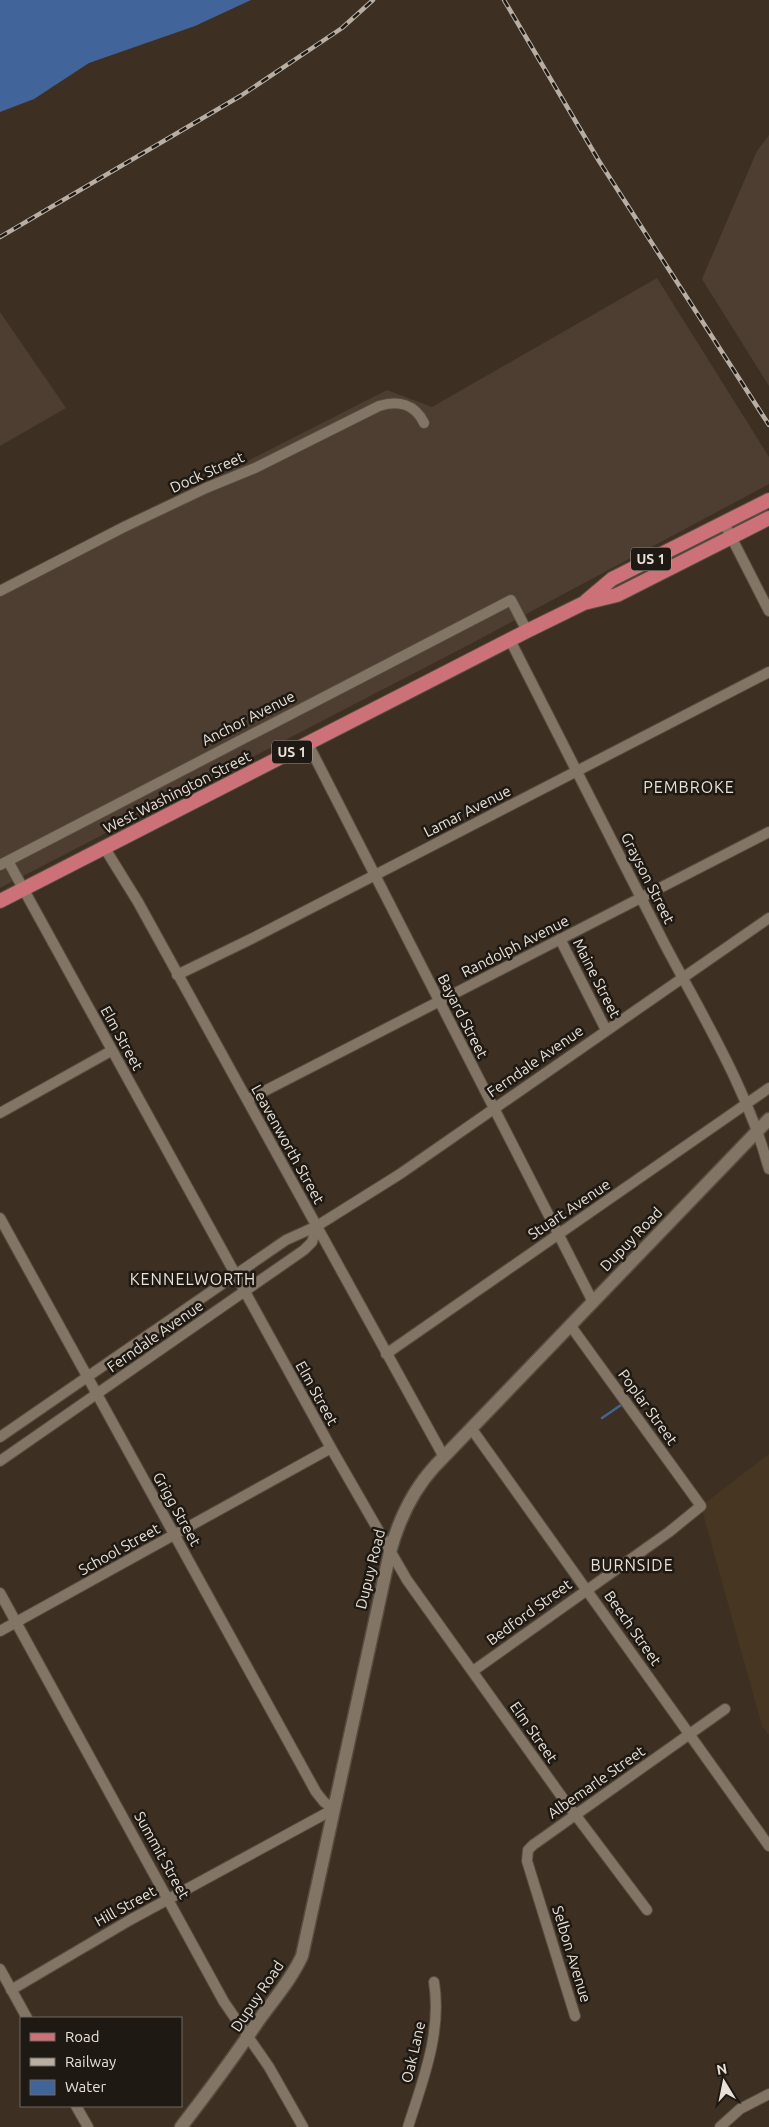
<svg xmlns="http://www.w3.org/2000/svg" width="769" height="2127" viewBox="0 0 769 2127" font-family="Ubuntu,sans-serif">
	<rect width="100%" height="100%" fill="#3d3022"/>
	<!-- built -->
	<path fill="#473622" d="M 769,1454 L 769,1735 L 762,1726 L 701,1506 Z"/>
	<!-- industrial -->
	<path fill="#4d3e31" d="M 769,135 L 769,386 L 702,279 L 757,151 Z
		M 657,278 L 769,457 L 769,484 L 476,641 L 0,888 L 0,587 L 387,390 L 432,407 Z
		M 0,312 L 66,408 L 0,446 Z"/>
	<!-- water -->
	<path fill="#41649a" d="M 0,0 L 251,0 L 195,26 L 89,63 L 34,99 L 0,112 Z"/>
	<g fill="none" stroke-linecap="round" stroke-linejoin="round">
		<!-- stream -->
		<path stroke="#41649a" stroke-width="2.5" d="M 633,1398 L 638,1395
			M 602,1418 L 621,1405"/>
		<defs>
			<path id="minor" d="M 724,523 L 769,611
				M 0,591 L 124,527 L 206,488 L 255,468 L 379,406 C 398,400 415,404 424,423
				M 510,640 C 562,741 612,842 664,943 C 703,1017 747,1088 769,1169
				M 308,744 L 593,1302
				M 104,847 L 138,902 L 444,1457
				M 8,861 L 331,1448 L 407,1580 L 562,1797 L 647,1910
				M 0,865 L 511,600 L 527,631
				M 560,939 L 606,1030
				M 177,975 L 251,939 L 769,672
				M 247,1100 L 769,832
				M 0,1113 L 111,1051
				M 0,1218 L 316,1792 L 324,1802 L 334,1809
				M 386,1354 L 769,1088
				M 471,1428 L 769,1846
				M 0,1437 L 286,1240 L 317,1226 L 400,1174 L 769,918
				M 0,1461 L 304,1250 L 312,1242 L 317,1226
				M 0,1593 L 224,2002 L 269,2067 L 303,2127
				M 0,1631 L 331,1448
				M 473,1671 L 669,1532 L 701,1506 L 570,1325
				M 0,1969 L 27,2018
				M 11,1990 L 130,1920 L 334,1809
				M 575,2016 L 527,1861 L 528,1850 L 533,1845 L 725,1709
				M 76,2106 L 88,2127
				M 408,2127 C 423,2080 442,2032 434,1982
				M 720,2127 L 740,2109 L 769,2094"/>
			<path id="tertiary" d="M 181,2127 C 208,2092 234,2057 259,2020 C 274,1999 291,1980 302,1956 L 390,1552 C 399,1519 412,1491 435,1466 L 769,1119"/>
			<path id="primary" d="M 586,601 L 612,579 L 769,500
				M 0,901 L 527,631 L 584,603 L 617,595 L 769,518"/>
		</defs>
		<!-- minor casing -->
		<use href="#minor" stroke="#564c40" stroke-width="12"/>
		<!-- tertiary casing -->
		<use href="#tertiary" stroke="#564c40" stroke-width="15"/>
		<!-- primary casing -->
		<use href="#primary" stroke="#564c40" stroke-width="16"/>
		<!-- minor -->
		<use href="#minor" stroke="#837565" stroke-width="10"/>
		<!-- tertiary -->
		<use href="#tertiary" stroke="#837565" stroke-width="12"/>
		<!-- primary -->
		<use href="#primary" stroke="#cc7177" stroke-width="14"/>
		<defs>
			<path id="rail" d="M 504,0 L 599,161 L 769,425
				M 0,237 L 242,95 L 342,28 L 373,0"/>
		</defs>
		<!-- rail casing -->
		<use href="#rail" stroke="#b8aea4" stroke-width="4.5"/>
		<!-- rail -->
		<use href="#rail" stroke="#1f1913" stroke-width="2.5" stroke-dasharray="8" stroke-linecap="butt"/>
	</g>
	<g text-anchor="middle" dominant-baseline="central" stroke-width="5" stroke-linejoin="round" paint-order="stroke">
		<!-- shield labels -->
		<g fill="#1f1913" stroke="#aca59d" stroke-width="1">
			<rect x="631" y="547.5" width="40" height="23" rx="4"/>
			<rect x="272" y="740.5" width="40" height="23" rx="4"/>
		</g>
		<g font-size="14" font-weight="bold" fill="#e9e1d8">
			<text x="651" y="559">US 1</text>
			<text x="292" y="752">US 1</text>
		</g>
		<!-- street labels -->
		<g font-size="15" fill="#e9e1d8" stroke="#1f1913">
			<text transform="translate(207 472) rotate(-24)">Dock Street</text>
			<text transform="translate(248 718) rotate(-27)">Anchor Avenue</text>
			<text transform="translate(177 792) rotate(-27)">West Washington Street</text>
			<text transform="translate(467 811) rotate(-27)">Lamar Avenue</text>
			<text transform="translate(648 878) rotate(63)">Grayson Street</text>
			<text transform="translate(515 946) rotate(-27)">Randolph Avenue</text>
			<text transform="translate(597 978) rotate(63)">Maine Street</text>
			<text transform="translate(463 1016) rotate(63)">Bayard Street</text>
			<text transform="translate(122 1038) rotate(61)">Elm Street</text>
			<text transform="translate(535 1061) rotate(-35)">Ferndale Avenue</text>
			<text transform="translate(288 1144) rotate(61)">Leavenworth Street</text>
			<text transform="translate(569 1209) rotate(-34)">Stuart Avenue</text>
			<text transform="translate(631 1239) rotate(-46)">Dupuy Road</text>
			<text transform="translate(155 1336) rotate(-35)">Ferndale Avenue</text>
			<text transform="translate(317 1393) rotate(61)">Elm Street</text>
			<text transform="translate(648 1407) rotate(54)">Poplar Street</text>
			<text transform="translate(177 1509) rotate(61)">Grigg Street</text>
			<text transform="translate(119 1549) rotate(-29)">School Street</text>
			<text transform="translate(370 1569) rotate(-76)">Dupuy Road</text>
			<text transform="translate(529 1612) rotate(-36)">Bedford Street</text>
			<text transform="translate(633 1628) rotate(55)">Beech Street</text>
			<text transform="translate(534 1732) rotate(55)">Elm Street</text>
			<text transform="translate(596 1782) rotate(-35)">Albemarle Street</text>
			<text transform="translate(162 1855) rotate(61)">Summit Street</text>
			<text transform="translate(125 1906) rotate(-29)">Hill Street</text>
			<text transform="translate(572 1954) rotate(73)">Selbon Avenue</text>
			<text transform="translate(257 1996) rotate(-56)">Dupuy Road</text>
			<text transform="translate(413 2052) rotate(-77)">Oak Lane</text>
		</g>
		<!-- neighbourhood labels -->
		<g font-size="16" letter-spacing="1" fill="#e9e1d8" stroke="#1f1913">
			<text x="689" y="787">PEMBROKE</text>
			<text x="193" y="1279">KENNELWORTH</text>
			<text x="632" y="1565">BURNSIDE</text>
		</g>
	</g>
	<!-- legend -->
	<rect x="20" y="2017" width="162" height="90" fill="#1f1913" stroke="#706962"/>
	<rect x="30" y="2033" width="25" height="8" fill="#cc7177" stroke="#706962"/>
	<text x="65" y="2042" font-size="15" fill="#e9e1d8">Road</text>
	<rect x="30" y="2058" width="25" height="8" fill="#b8aea4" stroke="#706962"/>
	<text x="65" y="2067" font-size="15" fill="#e9e1d8">Railway</text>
	<rect x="30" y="2080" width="25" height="15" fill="#41649a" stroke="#706962"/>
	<text x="65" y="2092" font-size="15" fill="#e9e1d8">Water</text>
	<!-- north arrow -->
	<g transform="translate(724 2082) rotate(350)" stroke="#1f1913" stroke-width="4" paint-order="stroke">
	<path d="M0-4L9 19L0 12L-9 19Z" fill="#e9e1d8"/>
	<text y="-8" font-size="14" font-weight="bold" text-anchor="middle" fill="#e9e1d8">N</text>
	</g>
</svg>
